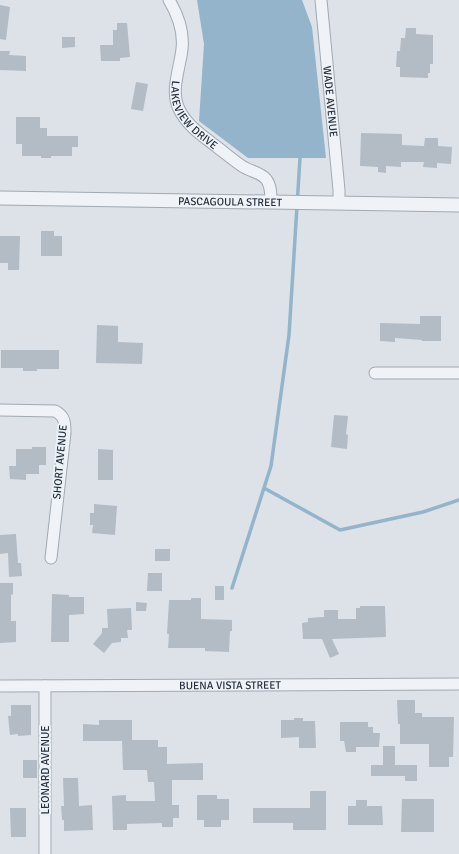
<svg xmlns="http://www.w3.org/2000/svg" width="459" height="854" viewBox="0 0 459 854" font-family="Signika,sans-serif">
	<rect width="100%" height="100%" fill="#dce2e8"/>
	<!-- water -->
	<path fill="#94b4cb" d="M 197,0 L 302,0 L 312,27 L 326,158 L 248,158 L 199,121 L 204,44 Z"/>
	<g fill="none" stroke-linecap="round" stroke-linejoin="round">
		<!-- stream -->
		<path stroke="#94b4cb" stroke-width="3.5" d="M 264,488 L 340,530 L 423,512 L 459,500
			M 232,588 L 271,466 L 289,335 L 300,158"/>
	</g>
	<!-- building -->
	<path fill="#b3bbc5" d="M 0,5 L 10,7 L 6,40 L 0,39 Z
		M 117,23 L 127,23 L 130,57 L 120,58 L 120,61 L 101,61 L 100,45 L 113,45 L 113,30 L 117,30 Z
		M 406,28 L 416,28 L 416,34 L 433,35 L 433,64 L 430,64 L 430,73 L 428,73 L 428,78 L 400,77 L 400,67 L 396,67 L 397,51 L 400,51 L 401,38 L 405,38 Z
		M 62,37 L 75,37 L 75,47 L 62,48 Z
		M 0,51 L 10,51 L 9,55 L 26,56 L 26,71 L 0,70 Z
		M 136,82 L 148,84 L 143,111 L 131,109 Z
		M 16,117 L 40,117 L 40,128 L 47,128 L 47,136 L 78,136 L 78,147 L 72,147 L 72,156 L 51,156 L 51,158 L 41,158 L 41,156 L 22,156 L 22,144 L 16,144 Z
		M 361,133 L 402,134 L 402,145 L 424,146 L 425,138 L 438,138 L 438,146 L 452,147 L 451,164 L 437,163 L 437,168 L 423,167 L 424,162 L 401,162 L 401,167 L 386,166 L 386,173 L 378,172 L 378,167 L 360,166 Z
		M 41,231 L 54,231 L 54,236 L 62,236 L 62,256 L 41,256 Z
		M 0,236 L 20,236 L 19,270 L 8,270 L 8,263 L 0,263 Z
		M 420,316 L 441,316 L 441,341 L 422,341 L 422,340 L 395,338 L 395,342 L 380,341 L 380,323 L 420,324 Z
		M 97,325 L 118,326 L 118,342 L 143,343 L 142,364 L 96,363 Z
		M 1,350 L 59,350 L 59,369 L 37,369 L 37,371 L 23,371 L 23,368 L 1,368 Z
		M 334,415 L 348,416 L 346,434 L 348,435 L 347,449 L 331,447 Z
		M 32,447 L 46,447 L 46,465 L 39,465 L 39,474 L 26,474 L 26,480 L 10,479 L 9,466 L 16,466 L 16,449 L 32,449 Z
		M 98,449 L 113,450 L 113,480 L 98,480 Z
		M 94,504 L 117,506 L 115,535 L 92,533 L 93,525 L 90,525 L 90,513 L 94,513 Z
		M 16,534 L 18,563 L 21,563 L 22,576 L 9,577 L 8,553 L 0,554 L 0,535 Z
		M 155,549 L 170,549 L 170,561 L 155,561 Z
		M 148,573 L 162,573 L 162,591 L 147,591 Z
		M 0,583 L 13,583 L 13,594 L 11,595 L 11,621 L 16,621 L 16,642 L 0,643 Z
		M 215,586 L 224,586 L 224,600 L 215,600 Z
		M 52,594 L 69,595 L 69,597 L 84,597 L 84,614 L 69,615 L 69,642 L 51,642 Z
		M 191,598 L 201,598 L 201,619 L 232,620 L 232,631 L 230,631 L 229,652 L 205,651 L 205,648 L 168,648 L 169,634 L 167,634 L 169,600 L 191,600 Z
		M 136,602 L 147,603 L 146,611 L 136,611 Z
		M 360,606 L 385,606 L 386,637 L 332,639 L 339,654 L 330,658 L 322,639 L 303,639 L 302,623 L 308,622 L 308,618 L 324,617 L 324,610 L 338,610 L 338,619 L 356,619 L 356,608 L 360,608 Z
		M 131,608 L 132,630 L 127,630 L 128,638 L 121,638 L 121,642 L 112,643 L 104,653 L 93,644 L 102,633 L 102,628 L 108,628 L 107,609 Z
		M 397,700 L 415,700 L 415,713 L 422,713 L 422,717 L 454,717 L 453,757 L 449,757 L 449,767 L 429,767 L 429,744 L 400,744 L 400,724 L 398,724 Z
		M 11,705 L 31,705 L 31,735 L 18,736 L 18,734 L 10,735 L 8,716 L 11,716 Z
		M 294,718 L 303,718 L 303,721 L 315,721 L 316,748 L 299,748 L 299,737 L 281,738 L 281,720 L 294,720 Z
		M 99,720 L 132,720 L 132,740 L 158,740 L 158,747 L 167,747 L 167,764 L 203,763 L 203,780 L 172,780 L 172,805 L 179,805 L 179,818 L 173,818 L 173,827 L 162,827 L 162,823 L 127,824 L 127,830 L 113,830 L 112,796 L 126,795 L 126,801 L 155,801 L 154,782 L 148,782 L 147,770 L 123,770 L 122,741 L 83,741 L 83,724 L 99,725 Z
		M 340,722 L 368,722 L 368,727 L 373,727 L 373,733 L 380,733 L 379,747 L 356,747 L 356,752 L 346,752 L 344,741 L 340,741 Z
		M 383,746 L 395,746 L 395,765 L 417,765 L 417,781 L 405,781 L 405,776 L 371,776 L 371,765 L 383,765 Z
		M 23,760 L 37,760 L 37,778 L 23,778 Z
		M 63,778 L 78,778 L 79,806 L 92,805 L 93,830 L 64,831 L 64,820 L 62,820 L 61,806 L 64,806 Z
		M 310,791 L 326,791 L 326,830 L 293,830 L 293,823 L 253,823 L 253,808 L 310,808 Z
		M 197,795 L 217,795 L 217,799 L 229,799 L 229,820 L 221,820 L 221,827 L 204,827 L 204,820 L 197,820 Z
		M 402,799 L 434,799 L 434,832 L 401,832 Z
		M 356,800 L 367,800 L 367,806 L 382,806 L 383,825 L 348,825 L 348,806 L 356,806 Z
		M 10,808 L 26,808 L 26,837 L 11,837 Z"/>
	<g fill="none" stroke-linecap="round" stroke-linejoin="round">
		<defs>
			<g id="minor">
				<path id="s1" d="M 169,0 C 178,15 184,32 182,49 C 180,68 170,91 179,109 C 187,126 203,136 217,147 C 225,153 233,160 242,166 C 249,171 260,172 266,179 C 271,185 271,194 271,202"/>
				<path id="s2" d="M 321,0 L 339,190 L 339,203"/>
				<path d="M 375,373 L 459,373"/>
				<path d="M 0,410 L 55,411 C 65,416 65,423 65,433 L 51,558"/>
				<path id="s3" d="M 0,686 L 459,684"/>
				<path d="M 45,854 L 45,686"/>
			</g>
			<g id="tertiary">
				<path id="s4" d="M 0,198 L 459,205"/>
			</g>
		</defs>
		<!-- minor casing -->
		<use href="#minor" stroke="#a1a9b2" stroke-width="13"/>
		<!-- tertiary casing -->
		<use href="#tertiary" stroke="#a1a9b2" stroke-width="15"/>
		<!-- minor -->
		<use href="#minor" stroke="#eff2f6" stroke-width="11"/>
		<!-- tertiary -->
		<use href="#tertiary" stroke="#eff2f6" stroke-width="13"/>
	</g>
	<g text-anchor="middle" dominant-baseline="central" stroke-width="4" stroke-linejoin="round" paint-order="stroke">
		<!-- street labels -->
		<g font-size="11" fill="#25313f" stroke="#ebf1f5">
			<text stroke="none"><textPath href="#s2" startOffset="102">WADE AVENUE</textPath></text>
			<text stroke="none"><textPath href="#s1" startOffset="125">LAKEVIEW DRIVE</textPath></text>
			<text stroke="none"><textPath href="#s4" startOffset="230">PASCAGOULA STREET</textPath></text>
			<text transform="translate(60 462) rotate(-85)">SHORT AVENUE</text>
			<text stroke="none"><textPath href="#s3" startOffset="230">BUENA VISTA STREET</textPath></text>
			<text transform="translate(45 770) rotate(-90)">LEONARD AVENUE</text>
		</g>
	</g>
</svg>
